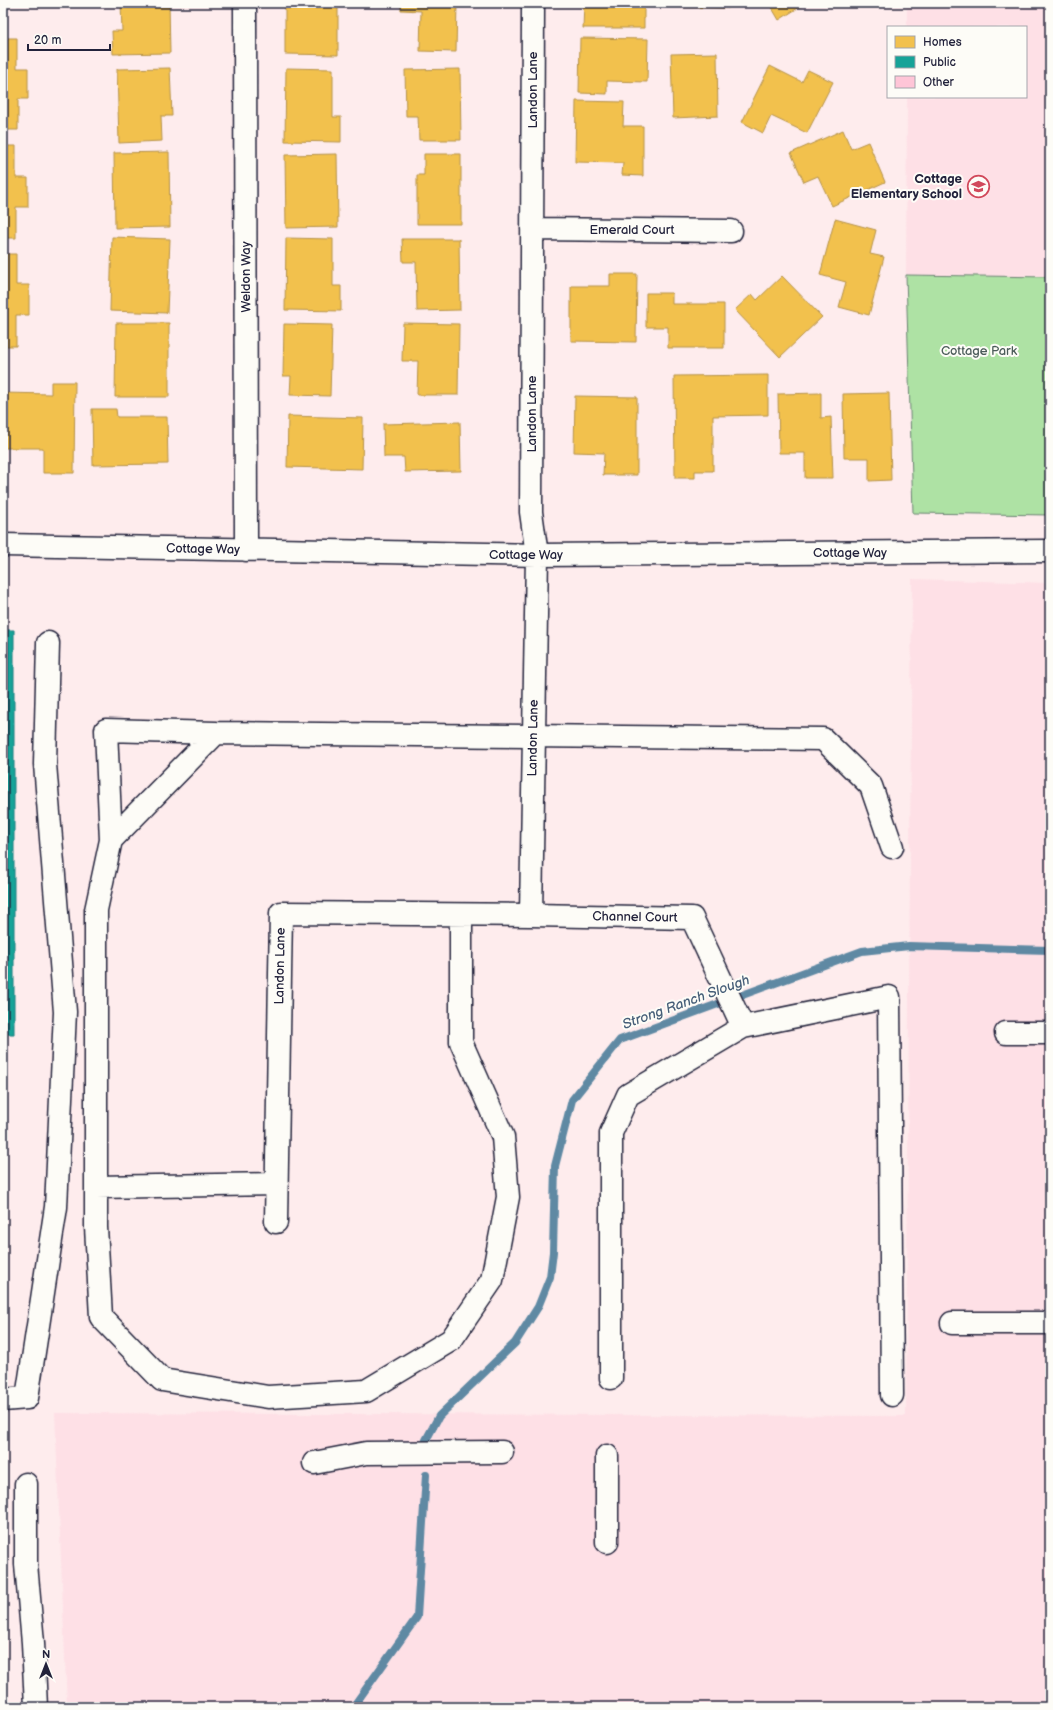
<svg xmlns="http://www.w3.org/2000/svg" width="1053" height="1710" viewBox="0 0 1053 1710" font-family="'Balsamiq Sans',sans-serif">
	<rect width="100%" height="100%" fill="#feeced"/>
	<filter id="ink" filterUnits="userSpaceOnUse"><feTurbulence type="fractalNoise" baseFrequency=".025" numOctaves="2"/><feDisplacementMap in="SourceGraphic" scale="8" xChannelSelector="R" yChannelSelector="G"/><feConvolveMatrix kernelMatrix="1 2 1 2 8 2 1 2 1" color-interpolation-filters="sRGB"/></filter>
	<g filter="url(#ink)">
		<!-- built -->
		<path fill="#fee0e6" d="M 907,3 L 1050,3 L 1050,277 L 906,275 L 907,97 L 1026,97 L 1026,27 L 907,27 Z
			M 912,579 L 1050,583 L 1050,1707 L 67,1707 L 55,1413 L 906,1416 Z"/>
		<!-- green -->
		<path fill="#aee2a4" stroke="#688270" d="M 906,275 L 1050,277 L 1050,515 L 913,513 Z"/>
		<!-- homes -->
		<path fill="#f2c14e" stroke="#b49148" d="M 121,3 L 169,3 L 170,53 L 113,54 L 112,31 L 122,31 Z
			M 285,3 L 338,3 L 338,55 L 285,54 Z
			M 401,3 L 457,3 L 456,52 L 420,51 L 421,11 L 401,10 Z
			M 584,3 L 644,3 L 644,28 L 583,28 Z
			M 683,3 L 729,3 L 729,8 L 683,7 Z
			M 769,3 L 806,3 L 779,20 Z
			M 3,38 L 17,38 L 17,68 L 28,68 L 28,99 L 18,99 L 18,130 L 3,130 Z
			M 580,38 L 648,39 L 647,82 L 607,81 L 607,94 L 579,93 Z
			M 717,53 L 718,116 L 673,118 L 671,54 Z
			M 770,66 L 802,82 L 808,70 L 833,82 L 807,133 L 771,116 L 763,133 L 742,122 Z
			M 170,68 L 172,116 L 161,116 L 162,141 L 119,143 L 117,69 Z
			M 286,68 L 333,69 L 333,117 L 341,117 L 341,142 L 285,141 Z
			M 460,69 L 461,140 L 419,140 L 418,116 L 406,116 L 405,70 Z
			M 576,101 L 624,102 L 623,126 L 643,126 L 643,176 L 622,175 L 623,163 L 575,162 Z
			M 843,130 L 851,149 L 868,142 L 885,182 L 832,206 L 818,176 L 804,182 L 791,153 Z
			M 3,146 L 16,146 L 16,178 L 28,178 L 28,207 L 16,207 L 16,238 L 3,238 Z
			M 169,152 L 170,227 L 115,228 L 114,153 Z
			M 337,154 L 338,227 L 286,228 L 285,155 Z
			M 424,154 L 461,154 L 461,224 L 417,224 L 417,175 L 424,175 Z
			M 835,219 L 876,230 L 870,254 L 884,257 L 869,315 L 839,307 L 846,282 L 820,275 Z
			M 112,237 L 170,239 L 167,313 L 110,311 Z
			M 286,238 L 333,239 L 333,286 L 341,286 L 341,311 L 285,310 Z
			M 402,239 L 459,239 L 460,310 L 417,311 L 416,262 L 403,262 Z
			M 3,254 L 16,254 L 16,285 L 29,285 L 29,315 L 16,315 L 16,346 L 3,346 Z
			M 610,274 L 637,274 L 636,342 L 571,341 L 571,286 L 610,286 Z
			M 782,276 L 822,317 L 780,357 L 735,310 L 752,294 L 757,300 Z
			M 646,293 L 672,293 L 672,304 L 724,304 L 724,348 L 668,348 L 668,327 L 646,327 Z
			M 116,323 L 169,323 L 169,397 L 115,397 Z
			M 403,323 L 459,324 L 458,395 L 417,395 L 418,361 L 402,361 Z
			M 284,324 L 332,325 L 330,396 L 290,395 L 291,376 L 283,376 Z
			M 768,375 L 768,415 L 713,416 L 713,471 L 695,471 L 695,478 L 675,478 L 674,376 Z
			M 51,382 L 75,382 L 74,473 L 43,473 L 43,448 L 3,448 L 3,393 L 51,394 Z
			M 821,393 L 821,418 L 831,417 L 833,478 L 805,478 L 805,453 L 779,453 L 778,394 Z
			M 889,393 L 891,480 L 869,481 L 869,458 L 844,458 L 843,394 Z
			M 575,396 L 637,397 L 637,475 L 603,475 L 604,453 L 574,452 Z
			M 92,409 L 116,409 L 117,417 L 167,417 L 168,464 L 93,465 Z
			M 288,416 L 363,418 L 362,469 L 287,467 Z
			M 460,422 L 461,471 L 405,472 L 404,457 L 384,457 L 383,424 Z"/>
		<!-- public -->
		<path fill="#17a398" stroke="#1a7c7c" d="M 3,630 L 14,630 L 14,1034 L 3,1034 Z"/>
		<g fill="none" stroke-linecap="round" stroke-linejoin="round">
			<!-- stream -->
			<path stroke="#5f89a3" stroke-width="8" d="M 426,1440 L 439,1416 L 515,1343 L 538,1307 L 550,1277 L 553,1252 L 555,1166 L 572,1100 L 620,1040 L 862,951 L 909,946 L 1050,950
				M 353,1707 L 417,1617 L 426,1475"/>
		</g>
		<!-- building -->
		<path fill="#ffc5d7" stroke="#22223b" d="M 3,1503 L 6,1503 L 6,1553 L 3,1553 Z
			M 3,1581 L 5,1581 L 4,1631 L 3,1631 Z
			M 3,1662 L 4,1662 L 4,1707 L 3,1707 Z"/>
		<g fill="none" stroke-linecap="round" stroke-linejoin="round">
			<defs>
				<path id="minor" d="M 245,3 L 246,550
					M 532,229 L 731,231
					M 3,545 L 537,555 L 1050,551
					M 111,840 L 106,730 L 216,733
					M 461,915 L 461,1042 L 503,1137 L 508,1197 L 492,1280 L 451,1340 L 366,1391 L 268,1397 L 162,1380 L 101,1317 L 96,1227 L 96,910 L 111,840 L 216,733 L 823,739 L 871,786 L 892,847
					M 531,915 L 537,555 L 531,512 L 533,3
					M 1006,1033 L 1050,1033
					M 96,1187 L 277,1184
					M 276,1222 L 281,913 L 531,915 L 692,918 L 743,1027
					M 952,1323 L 1050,1323
					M 611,1378 L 611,1133 L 628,1095 L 743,1027 L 889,997 L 892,1395
					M 3,1400 L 27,1398 L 56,1207 L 65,1012 L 45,764 L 48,643
					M 607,1456 L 607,1542
					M 314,1463 L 366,1453 L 502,1452
					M 26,1484 L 26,1564 L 33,1643 L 36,1707"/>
			</defs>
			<!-- minor casing -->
			<use href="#minor" stroke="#22223b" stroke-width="25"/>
			<!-- minor -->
			<use href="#minor" stroke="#fdfcf7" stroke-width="22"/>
		</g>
	</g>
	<!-- icons -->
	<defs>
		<symbol id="school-ring" viewBox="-11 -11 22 22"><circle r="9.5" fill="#fdfcf7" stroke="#d1495b" stroke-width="1.5"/><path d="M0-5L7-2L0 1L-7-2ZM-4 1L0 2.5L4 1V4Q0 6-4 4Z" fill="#d1495b"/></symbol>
	</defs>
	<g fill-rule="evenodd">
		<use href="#school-ring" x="966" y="174" width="25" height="25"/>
	</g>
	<g text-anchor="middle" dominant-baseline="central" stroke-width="4" stroke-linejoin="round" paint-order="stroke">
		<!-- street labels -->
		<g font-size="13" fill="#22223b" stroke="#fdfcf7">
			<text transform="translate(533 90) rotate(-90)">Landon Lane</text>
			<text x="632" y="230">Emerald Court</text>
			<text transform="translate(246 277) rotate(-90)">Weldon Way</text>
			<text transform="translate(532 414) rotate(-90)">Landon Lane</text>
			<text transform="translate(203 549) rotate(1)">Cottage Way</text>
			<text x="850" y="553">Cottage Way</text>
			<text x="526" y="555">Cottage Way</text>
			<text transform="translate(533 738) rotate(-89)">Landon Lane</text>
			<text transform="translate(635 917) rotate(1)">Channel Court</text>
			<text transform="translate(280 966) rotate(-89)">Landon Lane</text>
		</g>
		<!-- poi labels -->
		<g font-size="13" font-weight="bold" fill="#22223b" stroke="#fdfcf7" text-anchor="end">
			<text x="962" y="179">Cottage<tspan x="962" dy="15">Elementary School</tspan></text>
		</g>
		<!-- park labels -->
		<g font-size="13" fill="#4c5c5a" stroke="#fdfcf7">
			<text x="979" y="351">Cottage Park</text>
		</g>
		<!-- water labels -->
		<g font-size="14" font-style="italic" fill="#465e78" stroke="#fdfcf7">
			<text transform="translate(686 1002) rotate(-20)">Strong Ranch Slough</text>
		</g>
	</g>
	<!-- margin -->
	<rect width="1053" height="1710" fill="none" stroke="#fdfcf7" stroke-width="16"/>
	<rect x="8" y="8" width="1037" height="1694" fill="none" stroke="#22223b" stroke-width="1.5" filter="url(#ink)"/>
	<!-- legend -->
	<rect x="887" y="26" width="140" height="72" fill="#fdfcf7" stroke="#a5a5ac"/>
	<rect x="895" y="36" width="20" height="12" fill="#f2c14e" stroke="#a5a5ac"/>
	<text x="923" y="46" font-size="12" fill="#22223b">Homes</text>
	<rect x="895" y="56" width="20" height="12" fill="#17a398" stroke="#a5a5ac"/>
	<text x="923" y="66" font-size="12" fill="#22223b">Public</text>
	<rect x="895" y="76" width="20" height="12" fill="#ffc5d7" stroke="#a5a5ac"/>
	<text x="923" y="86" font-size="12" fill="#22223b">Other</text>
	<!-- north arrow -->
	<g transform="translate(46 1664)" stroke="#fdfcf7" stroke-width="3" paint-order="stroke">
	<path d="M0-3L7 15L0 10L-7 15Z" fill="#22223b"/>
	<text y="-6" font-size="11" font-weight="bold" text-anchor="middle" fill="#22223b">N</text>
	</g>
	<!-- scale -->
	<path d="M28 44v6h82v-6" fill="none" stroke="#22223b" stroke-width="2"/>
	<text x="34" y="44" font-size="12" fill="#22223b" stroke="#fdfcf7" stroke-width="3" paint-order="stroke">20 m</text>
</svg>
